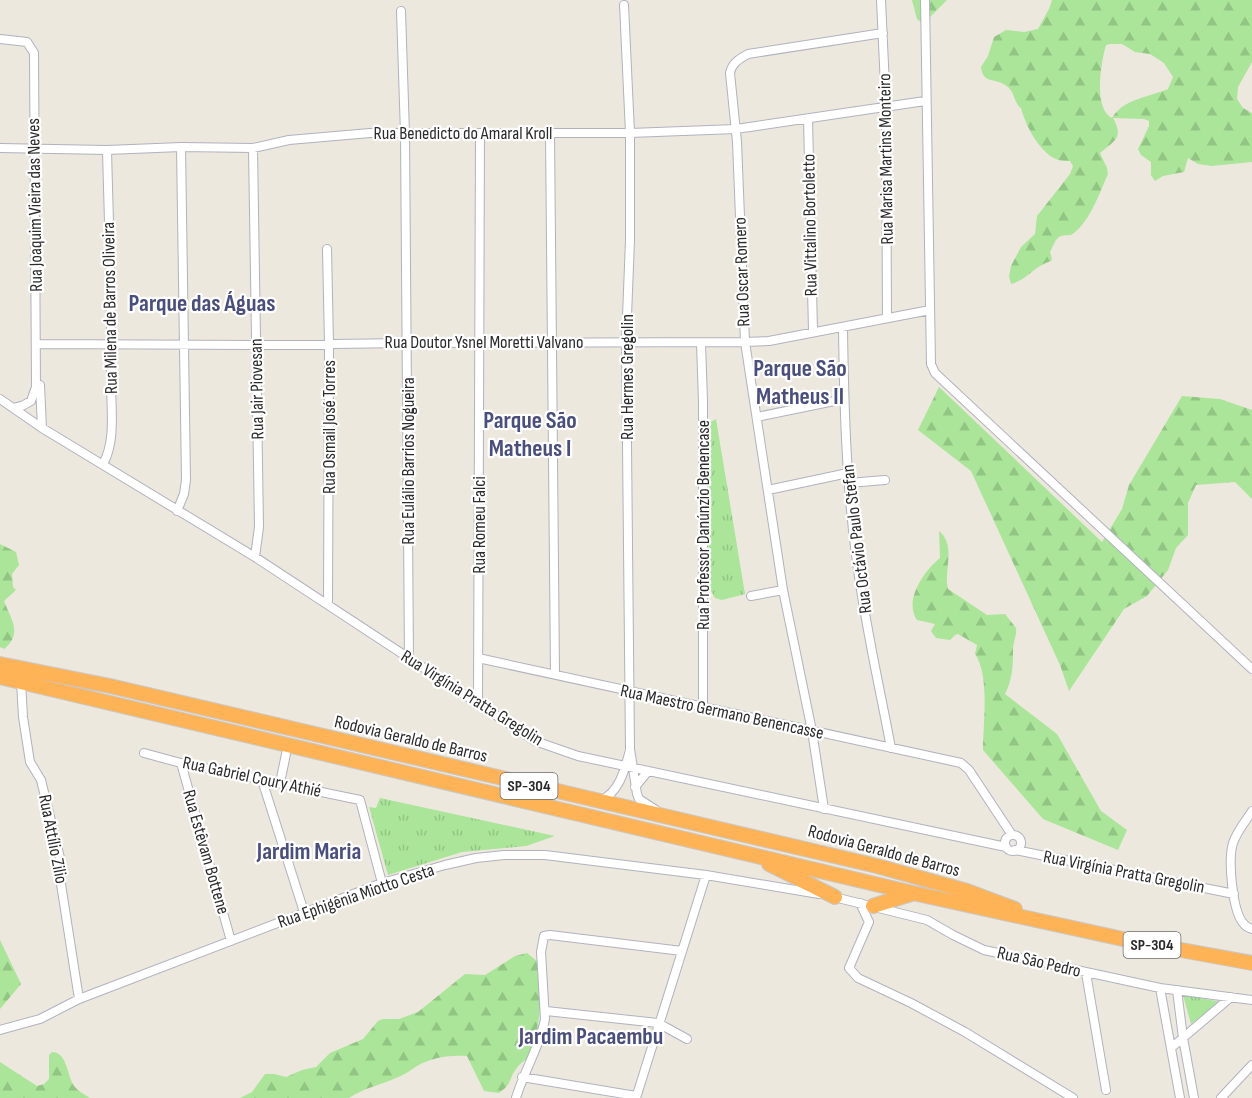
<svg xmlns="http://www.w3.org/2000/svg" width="1252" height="1098" viewBox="0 0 1252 1098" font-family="'Sofia Sans Condensed',sans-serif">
	<defs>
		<pattern id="forest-firs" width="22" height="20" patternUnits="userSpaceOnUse" patternTransform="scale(1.5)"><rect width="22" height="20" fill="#aae599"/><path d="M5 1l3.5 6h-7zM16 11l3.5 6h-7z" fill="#92c584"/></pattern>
		<pattern id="park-tufts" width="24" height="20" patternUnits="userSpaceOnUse" patternTransform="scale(1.5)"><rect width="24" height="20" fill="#aae599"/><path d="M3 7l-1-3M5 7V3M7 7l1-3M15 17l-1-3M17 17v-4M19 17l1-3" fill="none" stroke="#92c584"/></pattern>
	</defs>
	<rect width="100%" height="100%" fill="#ede8dd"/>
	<!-- forest -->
	<path fill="url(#forest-firs)" fill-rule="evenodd" d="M 912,0 L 947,0 L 923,24 L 917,19 Z
		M 1052,0 L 1252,0 L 1252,62 L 1238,87 L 1237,99 L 1243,108 L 1252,113 L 1252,162 L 1211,166 L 1198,164 L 1188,158 L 1184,172 L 1163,176 L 1155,181 L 1151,175 L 1151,162 L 1141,155 L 1138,149 L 1149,126 L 1149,121 L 1144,119 L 1113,118 C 1124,138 1115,140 1100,153 L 1107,168 L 1108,174 C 1099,194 1091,219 1074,233 C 1069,237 1065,234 1061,236 C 1055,238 1053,247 1050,252 L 1052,259 L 1051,261 C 1034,266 1027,280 1011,284 L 1009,276 L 1011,266 L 1021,247 L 1035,234 L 1037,216 L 1070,174 L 1073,166 L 1070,161 C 1066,161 1060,161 1056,159 C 1039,152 1025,124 1021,108 C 1014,103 1015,94 1009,88 C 997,76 983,86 981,67 L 988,56 L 994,37 L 1006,30 L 1024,32 L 1038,29 L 1049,9 ZM 1110,44 L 1122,44 L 1135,52 L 1150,54 L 1164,63 L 1173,77 L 1168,89 C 1149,97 1123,99 1112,118 C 1093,109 1101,62 1106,45 Z
		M 939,387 L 1102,542 L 1122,509 L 1129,485 L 1182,396 L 1220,399 L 1252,410 L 1252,499 L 1235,482 L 1196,485 L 1188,503 L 1188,535 L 1176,548 L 1168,570 L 1147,596 L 1124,609 L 1069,691 L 1060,665 L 971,471 L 918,430 Z
		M 939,531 C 957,546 943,571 948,589 L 987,615 L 1005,614 L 1016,628 C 1017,635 1014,640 1013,647 C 1013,665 1013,678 1005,694 L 1057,734 L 1101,811 L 1127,830 L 1118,850 L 1043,819 L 983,750 C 983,723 990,676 975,654 L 977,645 L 958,634 L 955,635 L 950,640 L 936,638 L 931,631 L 935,624 L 917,620 C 903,600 925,570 940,558 Z
		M 0,544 L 16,552 L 19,565 L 12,574 L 13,587 L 16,590 L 4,601 C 11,619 23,634 4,649 L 0,647 Z
		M 0,940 L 21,984 L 0,1009 Z
		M 527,953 L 538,962 L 541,1005 L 537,1030 L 531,1037 L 534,1045 C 529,1062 523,1059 516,1069 C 508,1080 513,1083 499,1093 L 484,1091 L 467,1056 C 449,1055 433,1057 417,1066 C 410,1071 404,1075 396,1078 C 380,1085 364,1088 349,1098 L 240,1098 L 252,1092 L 265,1074 L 274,1074 L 286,1077 L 302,1070 L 316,1067 L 330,1053 L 363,1039 L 378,1021 L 383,1019 L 399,1019 L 418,1012 L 465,974 L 485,975 L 515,956 Z
		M 52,1052 C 67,1052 67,1075 74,1086 C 78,1091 84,1094 90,1098 L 0,1098 L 0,1062 L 37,1086 L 44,1084 L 49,1079 L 49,1055 Z"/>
	<!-- park -->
	<path fill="url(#park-tufts)" d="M 716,419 L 745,594 L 722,600 L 715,598 L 708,585 L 709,423 Z
		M 380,798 L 555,836 L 526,846 L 462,852 L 388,875 L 369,807 L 376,808 Z
		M 1183,995 L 1221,1002 L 1191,1024 Z"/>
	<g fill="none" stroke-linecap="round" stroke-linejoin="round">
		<defs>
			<path id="street" d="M 881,0 L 886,108 L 887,318
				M 925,0 L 931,364 L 935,373 L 1252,669
				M 624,5 L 630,133 L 630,240 L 626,342 L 630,749 L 637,794 L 639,799 L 656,810
				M 401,11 L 405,134 L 409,660
				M 0,39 L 27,42 L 34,53 L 36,387 L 31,401 L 22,406 L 13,408
				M 808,119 L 813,331
				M 550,133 L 555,674
				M 0,148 L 107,150 L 181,147 L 253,148 L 289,140 L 370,133 L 630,133 L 736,129 L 925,101
				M 253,148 L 259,527 L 255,557
				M 327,249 L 329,344 L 328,604
				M 843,327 C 844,403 846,479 856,555 C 864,620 879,684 891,748
				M 701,343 L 703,402 L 703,706
				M 36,344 L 257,345 L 407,343 L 745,342 L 769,341 L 930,310
				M 40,385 L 42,428
				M 0,399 L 42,428 L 255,557 L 535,741 L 578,756 L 1006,847
				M 757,417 L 844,399
				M 103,464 C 116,441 111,409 111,383 C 112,305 109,228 107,150
				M 849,483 L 885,480
				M 768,490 L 848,473
				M 177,511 L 184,494 L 186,480 L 181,147
				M 751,596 L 783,590
				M 478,658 L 961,763 L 969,770 L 1012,835
				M 21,682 L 23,717 L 30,762 L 41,780 L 60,858 L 61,884 L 79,999
				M 478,702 L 480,133
				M 144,753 L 181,763 L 360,800 L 382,883
				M 181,763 L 231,941
				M 262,780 L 304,912
				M 280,783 L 286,754
				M 635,787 L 648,771
				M 601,800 C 620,792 625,768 630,750
				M 824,809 L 812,731 L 783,590 L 745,342 L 737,142 L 730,73 C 732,63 739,59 748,54 L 883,33
				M 1252,811 C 1246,821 1237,831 1233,843 C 1228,859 1232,912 1244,924 C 1246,927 1249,928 1252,929
				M1005 843a8 8 0 1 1 16 0a8 8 0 1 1-16 0Z
				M 1015,850 L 1234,894
				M 834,897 L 927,920 L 953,935 L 984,950 L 1160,988 L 1252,1000
				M 860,903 L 869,922 L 849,968 L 858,978 L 911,1003 L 965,1032 L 1073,1098
				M 1086,973 L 1106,1090
				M 1160,988 L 1180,1098
				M 1177,990 L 1183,1038 L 1194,1098
				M 546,1011 L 658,1023 L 687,1039
				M 0,1030 L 40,1019 L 79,999 L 382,883 L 445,865 L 476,858 L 504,855 L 545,855 L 706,875 L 819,894
				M 1171,1048 L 1231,997
				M 522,1077 L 636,1096
				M 516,1098 C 524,1071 540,1046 545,1019 L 541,952 L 544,936 L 550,935 L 682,951
				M 636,1098 L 706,875
				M 1221,1098 L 1252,1065"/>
			<path id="highway" d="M 0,664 L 110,686 L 877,866 L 967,891 L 1015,909
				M 0,677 L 913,893 L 1132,941 L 1252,963
				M 769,864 L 835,897
				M 873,906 L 911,894"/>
		</defs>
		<!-- street casing -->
		<use href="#street" stroke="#b1b2bf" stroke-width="10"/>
		<!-- highway casing -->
		<use href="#highway" stroke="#c8c8c8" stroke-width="16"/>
		<!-- street -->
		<use href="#street" stroke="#fff" stroke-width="8"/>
		<!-- highway -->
		<use href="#highway" stroke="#ffb357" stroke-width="14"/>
	</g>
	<g text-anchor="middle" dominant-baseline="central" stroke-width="4.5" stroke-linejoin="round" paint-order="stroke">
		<!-- shield labels -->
		<g fill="#fff" stroke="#6b6b6b" stroke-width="1.5">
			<rect x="500.5" y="773" width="57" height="26" rx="4.5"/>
			<rect x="1123.5" y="932" width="57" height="26" rx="4.5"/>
		</g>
		<g font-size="16" font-weight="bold" fill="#2b2b2b">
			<text x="529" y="786">SP-304</text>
			<text x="1152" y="945">SP-304</text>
		</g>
		<!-- street labels -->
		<g font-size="18" fill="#2b2b2b" stroke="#fff">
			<text x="463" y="133">Rua Benedicto do Amaral Kroll</text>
			<text transform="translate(886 159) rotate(-91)">Rua Marisa Martins Monteiro</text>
			<text transform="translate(35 205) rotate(-91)">Rua Joaquim Vieira das Neves</text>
			<text transform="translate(810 225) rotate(-91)">Rua Vittalino Bortoletto</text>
			<text transform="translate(742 272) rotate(-92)">Rua Oscar Romero</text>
			<text transform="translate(110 308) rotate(-91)">Rua Milena de Barros Oliveira</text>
			<text x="484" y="342">Rua Doutor Ysnel Moretti Valvano</text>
			<text transform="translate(627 377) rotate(-90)">Rua Hermes Gregolin</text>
			<text transform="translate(257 389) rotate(-91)">Rua Jair Piovesan</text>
			<text transform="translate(329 427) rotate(-90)">Rua Osmail José Torres</text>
			<text transform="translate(408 461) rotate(-90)">Rua Eulálio Barrios Nogueira</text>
			<text transform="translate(479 525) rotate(-90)">Rua Romeu Falci</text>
			<text transform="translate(703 525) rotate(-90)">Rua Professor Danúnzio Benencase</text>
			<text transform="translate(857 539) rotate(-97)">Rua Octávio Paulo Stefan</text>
			<text transform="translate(472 698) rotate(32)">Rua Virgínia Pratta Gregolin</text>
			<text transform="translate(722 712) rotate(12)">Rua Maestro Germano Benencasse</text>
			<text transform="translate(411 739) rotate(13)">Rodovia Geraldo de Barros</text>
			<text transform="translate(252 777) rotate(12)">Rua Gabriel Coury Athié</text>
			<text transform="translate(53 839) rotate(79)">Rua Attílio Zilio</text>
			<text transform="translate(884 851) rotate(15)">Rodovia Geraldo de Barros</text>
			<text transform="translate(206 852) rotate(74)">Rua Estêvam Bottene</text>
			<text transform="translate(1124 872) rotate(11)">Rua Virgínia Pratta Gregolin</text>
			<text transform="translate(356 896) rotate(-19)">Rua Ephigênia Miotto Cesta</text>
			<text transform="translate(1039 962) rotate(13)">Rua São Pedro</text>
		</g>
		<!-- district labels -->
		<g font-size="24" font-weight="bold" fill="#4a4e7e" stroke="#fff">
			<text x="202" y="303">Parque das Águas</text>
			<text x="800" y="368">Parque São<tspan x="800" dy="28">Matheus II</tspan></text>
			<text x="530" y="420">Parque São<tspan x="530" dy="28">Matheus I</tspan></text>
			<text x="309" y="851">Jardim Maria</text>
			<text x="591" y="1036">Jardim Pacaembu</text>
		</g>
	</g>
</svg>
